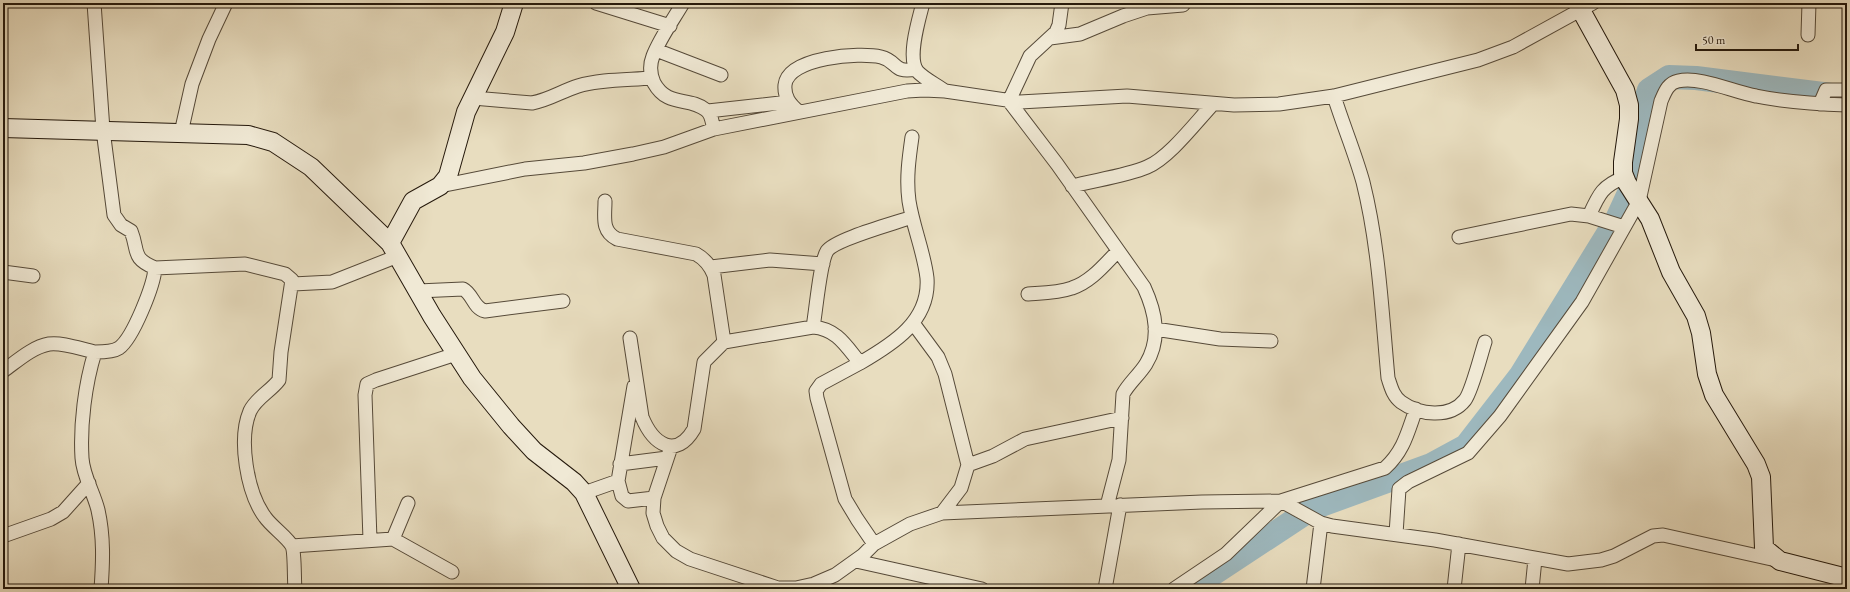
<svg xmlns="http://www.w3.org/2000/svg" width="1850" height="592" viewBox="0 0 1850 592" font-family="'EB Garamond',serif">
	<rect width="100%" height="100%" fill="#e8ddbf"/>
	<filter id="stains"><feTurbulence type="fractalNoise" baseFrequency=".005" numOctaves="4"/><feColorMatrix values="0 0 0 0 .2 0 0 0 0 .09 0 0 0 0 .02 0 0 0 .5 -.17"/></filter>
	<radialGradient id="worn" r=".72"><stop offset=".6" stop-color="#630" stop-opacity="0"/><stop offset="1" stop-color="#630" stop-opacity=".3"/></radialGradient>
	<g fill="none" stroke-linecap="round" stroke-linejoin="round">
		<!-- river -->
		<path stroke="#9db8be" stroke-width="24" d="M 1190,589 L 1313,508 L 1431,465 L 1466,446 L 1521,375 L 1617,219 L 1636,178 L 1637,127 L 1649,90 L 1669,77 L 1696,78 L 1847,97"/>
		<defs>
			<path id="street" d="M 94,3 L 103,130 L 114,215 L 121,225 L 131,231 C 139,251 131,258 155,268 L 245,264 L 285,274 L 292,280 L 281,352 L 279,380 C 271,391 256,398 250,411 C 238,439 247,493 265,517 C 271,526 288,538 292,546 C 295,552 294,581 295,589
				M 596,3 L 670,26
				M 683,3 C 673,20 660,38 653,56 C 649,66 650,74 654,83 C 668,108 689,96 706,110 C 712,114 712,123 714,129
				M 923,3 C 919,19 907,57 917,71 C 924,79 937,85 945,91
				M 1062,3 L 1059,25 L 1056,32 L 1030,56 L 1009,101 L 1057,164 L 1144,287 C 1156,313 1161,339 1146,364 C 1139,375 1129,383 1123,394 L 1119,460 L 1107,506
				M 1808,35 L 1809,3
				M 1050,38 L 1080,34 L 1123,16 L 1147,8 L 1183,5
				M 656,50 L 721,75
				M 1334,96 C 1343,125 1355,153 1363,182 C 1379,246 1382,313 1388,378 C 1391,387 1393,396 1401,402 C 1419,415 1450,419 1465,400 C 1472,391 1481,354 1485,342
				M 473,98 L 532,103 C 549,100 562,91 578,86 C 601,79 628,80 652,78
				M 1820,104 L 1826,90 L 1847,90
				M 708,111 L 789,102
				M 798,111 C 790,104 784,97 785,85 C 788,57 860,52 881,57 C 898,61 893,74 916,69
				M 181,133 L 192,84 L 209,39 L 226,3
				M 440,186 L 525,169 L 584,163 L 633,154 L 664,147 L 714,129 L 907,91 L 924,90 L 945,91 L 1020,102 L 1127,96 L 1234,105 L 1279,104 L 1334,96 L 1478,60 L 1513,47 L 1593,3
				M 1072,186 C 1095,180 1126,176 1147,167 C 1169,158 1196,122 1213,104
				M 605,201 C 605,217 601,231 617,239 L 696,254 C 705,259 710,265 714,275 L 724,342 L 704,362 L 694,429 C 676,460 653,444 642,417 L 630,338
				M 1589,216 C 1599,194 1602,186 1625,177
				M 1459,237 L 1571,214 L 1589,216 L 1624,227
				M 711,267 L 770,260 L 823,264
				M 3,272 L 33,276
				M 293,284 L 332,282 L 398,256
				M 418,291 L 463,289 C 473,294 473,308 485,311 L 563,301
				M 1028,294 C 1043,293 1058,293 1072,288 C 1091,282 1105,264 1118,251
				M 913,323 L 938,357 L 945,374 L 968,465 L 961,488 L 942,513
				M 813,327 C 816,311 820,262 827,251 C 835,239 896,223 912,217
				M 1155,329 L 1220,339 L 1271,341
				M 724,342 L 813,327 C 837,329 846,346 860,363 C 893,344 930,321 927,278 C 924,252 913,227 909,201 C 906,179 909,158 912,137
				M 860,363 L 821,384 L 816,391 L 817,398 L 845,499 L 857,519 L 874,544
				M 3,371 C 16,362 32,347 49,344 C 62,342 81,349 95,352
				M 671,447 L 654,498 L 653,513 L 657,526 L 663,538 L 676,551 L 690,559 L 778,588 L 796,588 L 814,584 L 835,575 L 863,555 L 874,544 L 910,524 L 942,513 L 1202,502 L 1281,501 L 1321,523 L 1332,526 L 1435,540 L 1568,564 L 1601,560 L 1614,556 L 1653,536 L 1663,535 L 1776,560
				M 620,464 L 667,458
				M 968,465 L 993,456 L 1025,439 L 1122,418
				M 618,481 L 634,386
				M 584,493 L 618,481 L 622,496 L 628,501 L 654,498
				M 1396,534 L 1399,489 L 1408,482 L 1468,453 L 1500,416 L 1582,302 L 1639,201 L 1661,101 C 1665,92 1668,83 1678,81 C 1701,76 1733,92 1756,96 C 1785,102 1817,104 1847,105
				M 3,536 L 51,519 L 63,512 L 89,483
				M 393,539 L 408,503
				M 370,540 L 365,395 L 367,384 L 376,380 L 456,354
				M 292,546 L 393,539 L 452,572
				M 856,561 L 982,589
				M 101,589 C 103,562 104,537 98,510 C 94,493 83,476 82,458 C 80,425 85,384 95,352 C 102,352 113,352 119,348 C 133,338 154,285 155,268
				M 1105,589 L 1120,505
				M 1174,589 L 1226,554 L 1281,501 L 1385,468 C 1404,451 1408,431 1416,409
				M 1313,589 L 1321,523
				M 1454,589 L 1459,544
				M 1532,589 L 1535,559"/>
			<path id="secondary" d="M 1577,3 L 1625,90 L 1629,105 L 1629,119 L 1623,162 L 1623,173 L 1627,183 L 1650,219 L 1671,272 L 1696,316 L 1701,333 L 1707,374 L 1714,395 L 1756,464 L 1761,477 L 1764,548 L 1780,561 L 1847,578
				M 3,128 L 248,135 L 273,142 L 311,167 L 390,243 L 432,316 L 472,378 L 511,426 L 534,451 L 574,482 L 584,493 L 631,589
				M 390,243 L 413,201 L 440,186 L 448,176 L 466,112 L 505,32 L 514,3"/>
		</defs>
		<!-- street casing -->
		<use href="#street" stroke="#564a39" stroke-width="15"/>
		<!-- secondary casing -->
		<use href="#secondary" stroke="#25190c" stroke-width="20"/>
		<!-- street -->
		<use href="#street" stroke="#f0e9d5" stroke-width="13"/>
		<!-- secondary -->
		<use href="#secondary" stroke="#f0e9d5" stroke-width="18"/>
	</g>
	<!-- margin -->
	<rect width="1850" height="592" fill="none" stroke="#e8ddbf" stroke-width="16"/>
	<rect x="4" y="4" width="1842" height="584" fill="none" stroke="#25190c" stroke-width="2"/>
	<rect x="8" y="8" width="1834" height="576" fill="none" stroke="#25190c"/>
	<!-- scale -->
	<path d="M1696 44v6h102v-6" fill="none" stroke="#25190c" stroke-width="2"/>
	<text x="1702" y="44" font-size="12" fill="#25190c" stroke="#f0e9d5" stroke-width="3" paint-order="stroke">50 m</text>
	<rect width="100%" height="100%" filter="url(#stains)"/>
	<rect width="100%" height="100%" fill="url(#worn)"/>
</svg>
